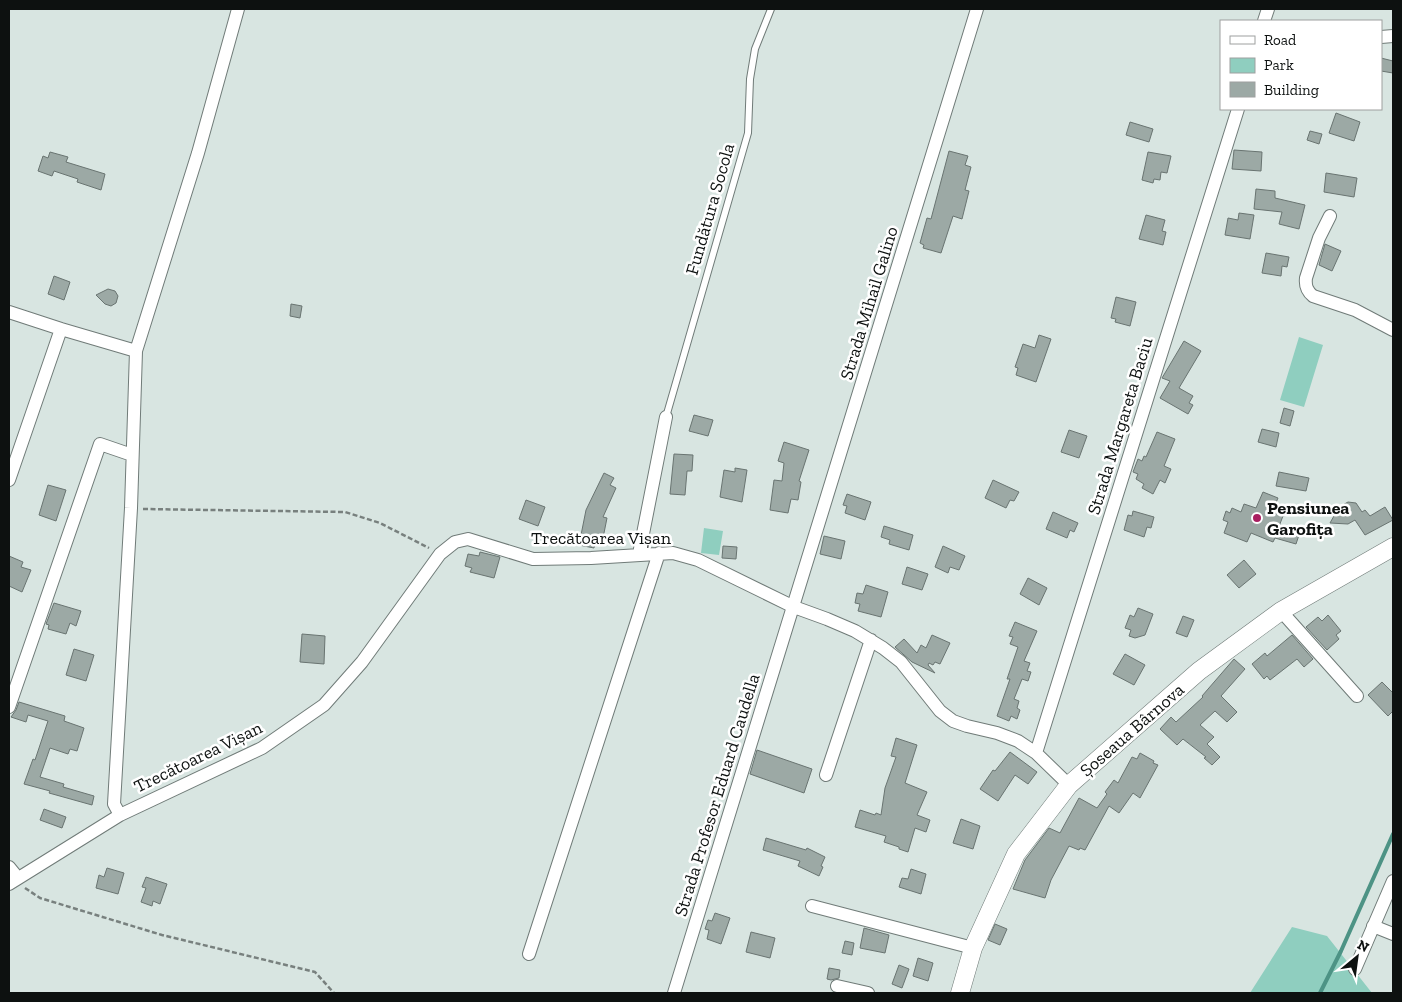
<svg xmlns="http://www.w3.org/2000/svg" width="1402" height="1002" viewBox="0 0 1402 1002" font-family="'Zilla Slab',serif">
	<rect width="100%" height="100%" fill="#d8e5e1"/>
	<!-- green -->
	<path fill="#8fcebf" d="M 1299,337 L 1323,345 L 1304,407 L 1280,400 Z
		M 704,528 L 723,531 L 719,555 L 701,553 Z
		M 1292,927 L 1327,936 L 1372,993 L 1250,993 Z"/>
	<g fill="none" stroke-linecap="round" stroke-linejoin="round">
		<!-- stream -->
		<path stroke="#4d9385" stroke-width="4" d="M 1320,993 L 1341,951 L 1393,834"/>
	</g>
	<!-- building -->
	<path fill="#9ca9a5" stroke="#697471" d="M 1381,58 L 1393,61 L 1393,73 L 1381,71 Z
		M 1336,113 L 1360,122 L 1354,141 L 1329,133 Z
		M 1130,122 L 1153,129 L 1149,142 L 1126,135 Z
		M 1310,131 L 1322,134 L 1319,144 L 1307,140 Z
		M 1234,150 L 1262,152 L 1261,171 L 1232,169 Z
		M 949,151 L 968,156 L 965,165 L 971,167 L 965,190 L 969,191 L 962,219 L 953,216 L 941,253 L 923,248 L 924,245 L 920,243 L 927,218 L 931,219 Z
		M 50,152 L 68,157 L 66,162 L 105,174 L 101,190 L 77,182 L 78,179 L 54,171 L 52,176 L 38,171 L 43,156 L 48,158 Z
		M 1148,152 L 1171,156 L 1167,173 L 1161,172 L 1160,180 L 1154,179 L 1153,183 L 1142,180 Z
		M 1326,173 L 1357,178 L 1354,197 L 1324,192 Z
		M 1256,189 L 1275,191 L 1275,198 L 1305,205 L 1299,229 L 1279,224 L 1282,212 L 1254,209 Z
		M 1239,213 L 1254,215 L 1250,239 L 1225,235 L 1228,218 L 1238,220 Z
		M 1146,215 L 1165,220 L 1162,231 L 1166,232 L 1163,245 L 1139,239 Z
		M 1325,244 L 1341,251 L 1332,271 L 1319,265 Z
		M 1266,253 L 1289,257 L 1287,267 L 1282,266 L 1281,276 L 1262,273 Z
		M 54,276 L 70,282 L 64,300 L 48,294 Z
		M 108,289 L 115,291 L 118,296 L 116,303 L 111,306 L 105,304 L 96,295 Z
		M 1116,297 L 1136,302 L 1130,326 L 1115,322 L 1116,319 L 1111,318 Z
		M 291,304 L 302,306 L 300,318 L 290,316 Z
		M 1039,335 L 1051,339 L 1036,382 L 1016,375 L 1018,368 L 1015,367 L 1023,344 L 1035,348 Z
		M 1184,341 L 1201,351 L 1179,388 L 1193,396 L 1189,403 L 1193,405 L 1188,414 L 1160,398 L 1170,381 L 1162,378 Z
		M 1284,408 L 1294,411 L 1290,426 L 1280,423 Z
		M 694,415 L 713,420 L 708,436 L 689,431 Z
		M 1262,429 L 1279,433 L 1276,447 L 1258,442 Z
		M 1069,430 L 1087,436 L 1079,458 L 1061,452 Z
		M 1157,432 L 1175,439 L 1164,466 L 1171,469 L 1165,483 L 1160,480 L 1153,494 L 1142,488 L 1144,484 L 1136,479 L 1138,474 L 1133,472 L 1138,459 L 1142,461 L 1144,456 L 1146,457 Z
		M 784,442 L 809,450 L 799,481 L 801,482 L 798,500 L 791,499 L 788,513 L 770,510 L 774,480 L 782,481 L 784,463 L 778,461 Z
		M 674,454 L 693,455 L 692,471 L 687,471 L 685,495 L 670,494 Z
		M 735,468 L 747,470 L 742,502 L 720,497 L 724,470 L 735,472 Z
		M 1279,472 L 1309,478 L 1306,491 L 1276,486 Z
		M 604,473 L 614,478 L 610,485 L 616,488 L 603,517 L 607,518 L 603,538 L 596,537 L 594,548 L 579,545 L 586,510 Z
		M 993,480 L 1019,492 L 1014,501 L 1010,500 L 1006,508 L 985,498 Z
		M 48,485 L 66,490 L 56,521 L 39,515 Z
		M 1263,492 L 1278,498 L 1272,512 L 1283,516 L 1278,529 L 1299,535 L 1296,544 L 1275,538 L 1273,542 L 1251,533 L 1247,542 L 1224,533 L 1228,522 L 1223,520 L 1226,511 L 1230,513 L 1232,508 L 1241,512 L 1244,504 L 1256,508 Z
		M 847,494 L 871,502 L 865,520 L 845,513 L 847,506 L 843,505 Z
		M 526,500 L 545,507 L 538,526 L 519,519 Z
		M 1348,502 L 1356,503 L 1362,512 L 1365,510 L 1370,516 L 1385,507 L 1393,520 L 1365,535 L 1355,520 L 1348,524 L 1330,523 L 1339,507 Z
		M 1133,511 L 1154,517 L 1151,528 L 1147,527 L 1144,537 L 1124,530 L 1128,515 L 1132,516 Z
		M 1053,512 L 1078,523 L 1074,532 L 1070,530 L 1067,538 L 1046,529 Z
		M 884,526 L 913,535 L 909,550 L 889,544 L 890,540 L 881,537 Z
		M 824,536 L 845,541 L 841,559 L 820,554 Z
		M 723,546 L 737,547 L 736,559 L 722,558 Z
		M 943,546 L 965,556 L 959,570 L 950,567 L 948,573 L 935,567 Z
		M 480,552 L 500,557 L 494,578 L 470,572 L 472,568 L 465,566 L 468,554 L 479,556 Z
		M 9,556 L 23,562 L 21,567 L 31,570 L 22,592 L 9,586 Z
		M 1244,560 L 1256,574 L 1239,588 L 1227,575 Z
		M 907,567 L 928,574 L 922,590 L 902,584 Z
		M 1028,578 L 1047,588 L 1039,605 L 1020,594 Z
		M 866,585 L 888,592 L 881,617 L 858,611 L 860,604 L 855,603 L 857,593 L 863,594 Z
		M 54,603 L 81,611 L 76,626 L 70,623 L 66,634 L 48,629 L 49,625 L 46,624 Z
		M 1138,608 L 1153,614 L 1145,635 L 1135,638 L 1129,636 L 1131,630 L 1125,628 L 1130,615 L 1134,617 Z
		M 1328,615 L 1341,631 L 1336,635 L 1339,639 L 1327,650 L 1306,627 L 1318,617 L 1322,621 Z
		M 1183,616 L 1194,620 L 1187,637 L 1176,633 Z
		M 1015,622 L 1037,631 L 1024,661 L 1030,663 L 1027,671 L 1031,672 L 1028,681 L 1022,679 L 1014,699 L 1019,701 L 1017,708 L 1020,710 L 1017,719 L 1011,716 L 1009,721 L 997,716 L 1010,679 L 1007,679 L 1018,647 L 1010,644 L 1013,637 L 1009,636 Z
		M 302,634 L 325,636 L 324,664 L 300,662 Z
		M 932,635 L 950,643 L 940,664 L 935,662 L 933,665 L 929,663 L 928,665 L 935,673 L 912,662 L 895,647 L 904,639 L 917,653 L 921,645 L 926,648 Z
		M 1292,635 L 1313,659 L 1304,667 L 1297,659 L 1270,680 L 1267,676 L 1264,679 L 1252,664 L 1265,653 L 1267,656 Z
		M 74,649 L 94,655 L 86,681 L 66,675 Z
		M 1125,654 L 1145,665 L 1134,685 L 1113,674 Z
		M 1234,659 L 1245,669 L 1221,696 L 1237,712 L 1227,722 L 1215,711 L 1200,725 L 1214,737 L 1207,744 L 1220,757 L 1212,765 L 1204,758 L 1206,757 L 1183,739 L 1177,745 L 1160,729 L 1171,717 L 1176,722 L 1203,697 L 1202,696 Z
		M 1382,682 L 1393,693 L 1393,711 L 1388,716 L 1368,695 Z
		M 19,702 L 65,716 L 64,721 L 84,728 L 77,751 L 70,749 L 68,754 L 50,748 L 40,777 L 64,784 L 63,787 L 94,796 L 92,805 L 49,793 L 50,791 L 24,784 L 33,759 L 35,760 L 48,721 L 28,715 L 26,722 L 11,717 L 16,710 Z
		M 896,738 L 917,745 L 905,783 L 927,792 L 917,815 L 930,820 L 926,832 L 915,828 L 908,852 L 899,849 L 899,847 L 884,842 L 886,836 L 855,827 L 860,810 L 875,815 L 876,813 L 881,815 L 885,788 L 896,757 L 891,756 Z
		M 757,750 L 812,769 L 804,793 L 750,774 Z
		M 1010,752 L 1037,772 L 1028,784 L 1015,775 L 998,801 L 980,789 L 993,770 L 995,771 Z
		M 1140,753 L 1154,761 L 1153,763 L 1158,765 L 1140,798 L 1133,793 L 1119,813 L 1109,806 L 1085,850 L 1080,848 L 1079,850 L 1069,846 L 1051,880 L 1045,898 L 1013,889 L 1025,860 L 1049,828 L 1060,833 L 1079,798 L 1097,808 L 1107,794 L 1105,792 L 1114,780 L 1118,783 L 1132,757 L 1137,759 Z
		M 44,809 L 66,817 L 62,828 L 40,820 Z
		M 961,819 L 980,826 L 973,849 L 953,843 Z
		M 766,838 L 806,850 L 807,848 L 825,857 L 821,866 L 823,867 L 819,876 L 798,866 L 800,861 L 763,850 Z
		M 107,868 L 124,873 L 118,894 L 96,888 L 99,875 L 104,877 Z
		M 911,869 L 926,874 L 921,894 L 899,887 L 902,878 L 908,879 Z
		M 146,877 L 167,884 L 160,904 L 153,901 L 152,906 L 141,902 L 146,888 L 142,887 Z
		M 715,913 L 730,918 L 721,944 L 707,939 L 709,930 L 705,929 L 708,920 L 712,921 Z
		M 995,924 L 1007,929 L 1000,945 L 988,940 Z
		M 864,928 L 889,935 L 885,953 L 860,948 Z
		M 751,932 L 775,938 L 770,958 L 746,952 Z
		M 845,941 L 854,943 L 852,955 L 842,953 Z
		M 918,958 L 933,963 L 928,981 L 913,976 Z
		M 899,965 L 909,969 L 902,988 L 892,984 Z
		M 829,968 L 840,970 L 839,978 L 831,980 L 827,979 Z"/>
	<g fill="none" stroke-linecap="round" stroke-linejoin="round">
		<defs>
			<path id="lane" d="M 666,417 L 748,133 L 750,79 L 755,49 L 771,9"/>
			<path id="street" d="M 1264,21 L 1268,9
				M 1381,37 L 1393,36
				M 1330,216 L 1319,238 L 1306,278 C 1305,286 1307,291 1313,296 L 1355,310 L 1393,330
				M 9,312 L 61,329 L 136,351
				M 9,480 L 61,329
				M 639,554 L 666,417
				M 1281,611 L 1357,696
				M 9,707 L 100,444 L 132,455
				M 1036,753 L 1238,109
				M 826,775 L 871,640
				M 120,815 L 114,804 L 131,508 L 136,351 L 198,153 L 238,9
				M 9,867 L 18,878
				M 9,884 L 120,815 L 262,748 L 324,705 L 362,662 L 440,554 L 455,542 L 468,539 L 533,559 L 591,558 L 673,553 L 698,560 L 794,607 L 827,619 L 855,631 L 883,648 L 901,662 L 940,711 L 953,721 L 967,726 L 997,733 L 1018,741 L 1036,753 L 1069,785
				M 812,906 L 973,948
				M 1373,926 L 1393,934
				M 529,954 L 659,553
				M 1355,969 L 1393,881
				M 837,986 L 868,993
				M 674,993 L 977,9"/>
			<path id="secondary" d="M 960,993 L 973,948 L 1016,854 L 1069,785 L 1199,671 L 1281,611 L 1393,547"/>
		</defs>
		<!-- lane casing -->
		<use href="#lane" stroke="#707b78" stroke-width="8"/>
		<!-- street casing -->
		<use href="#street" stroke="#707b78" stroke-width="14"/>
		<!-- secondary casing -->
		<use href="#secondary" stroke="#707b78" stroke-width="19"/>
		<!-- path -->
		<path stroke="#78807e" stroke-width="2.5" stroke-dasharray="5 2.5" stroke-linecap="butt" d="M 143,509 L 345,512 L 380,523 L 429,548
			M 25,888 L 40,898 L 162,935 L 315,972 L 334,993"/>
		<!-- lane -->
		<use href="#lane" stroke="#fff" stroke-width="6"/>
		<!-- street -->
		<use href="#street" stroke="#fff" stroke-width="12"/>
		<!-- secondary -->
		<use href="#secondary" stroke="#fff" stroke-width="18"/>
	</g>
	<!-- markers -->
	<circle fill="#a91e60" stroke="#fff" stroke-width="2" cx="1257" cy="518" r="5"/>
	<g text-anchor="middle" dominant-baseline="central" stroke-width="5" stroke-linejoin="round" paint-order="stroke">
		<!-- street labels -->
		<g font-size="18" fill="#0d1110" stroke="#fff">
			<text transform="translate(710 209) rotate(-74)">Fundătura Socola</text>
			<text transform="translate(869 303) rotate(-73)">Strada Mihail Galino</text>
			<text transform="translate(1120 426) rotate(-73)">Strada Margareta Baciu</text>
			<text x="601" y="538">Trecătoarea Vișan</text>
			<text transform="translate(1132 730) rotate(-41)">Șoseaua Bârnova</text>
			<text transform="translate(198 757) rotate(-26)">Trecătoarea Vișan</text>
			<text transform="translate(717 795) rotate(-73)">Strada Profesor Eduard Caudella</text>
		</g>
		<!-- poi labels -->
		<g font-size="18" font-weight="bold" fill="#0d1110" stroke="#fff" text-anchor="start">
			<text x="1267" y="508">Pensiunea<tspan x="1267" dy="21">Garofița</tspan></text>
		</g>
	</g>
	<!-- border -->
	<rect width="1402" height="1002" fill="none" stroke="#0d1110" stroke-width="20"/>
	<!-- legend -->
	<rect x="1220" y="20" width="162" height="90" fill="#ffffff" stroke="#9ea09f"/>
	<rect x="1230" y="36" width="25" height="8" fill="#ffffff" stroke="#9ea09f"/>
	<text x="1264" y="45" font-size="15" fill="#0d1110">Road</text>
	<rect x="1230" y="58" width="25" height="15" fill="#8fcebf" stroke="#9ea09f"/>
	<text x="1264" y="70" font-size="15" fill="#0d1110">Park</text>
	<rect x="1230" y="82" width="25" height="15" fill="#9ca9a5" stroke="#9ea09f"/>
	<text x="1264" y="95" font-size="15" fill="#0d1110">Building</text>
	<!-- north arrow -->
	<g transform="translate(1357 957) rotate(29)" stroke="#ffffff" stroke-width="4" paint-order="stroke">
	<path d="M0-4L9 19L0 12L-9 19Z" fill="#0d1110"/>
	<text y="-8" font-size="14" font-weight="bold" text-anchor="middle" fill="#0d1110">N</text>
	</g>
</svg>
